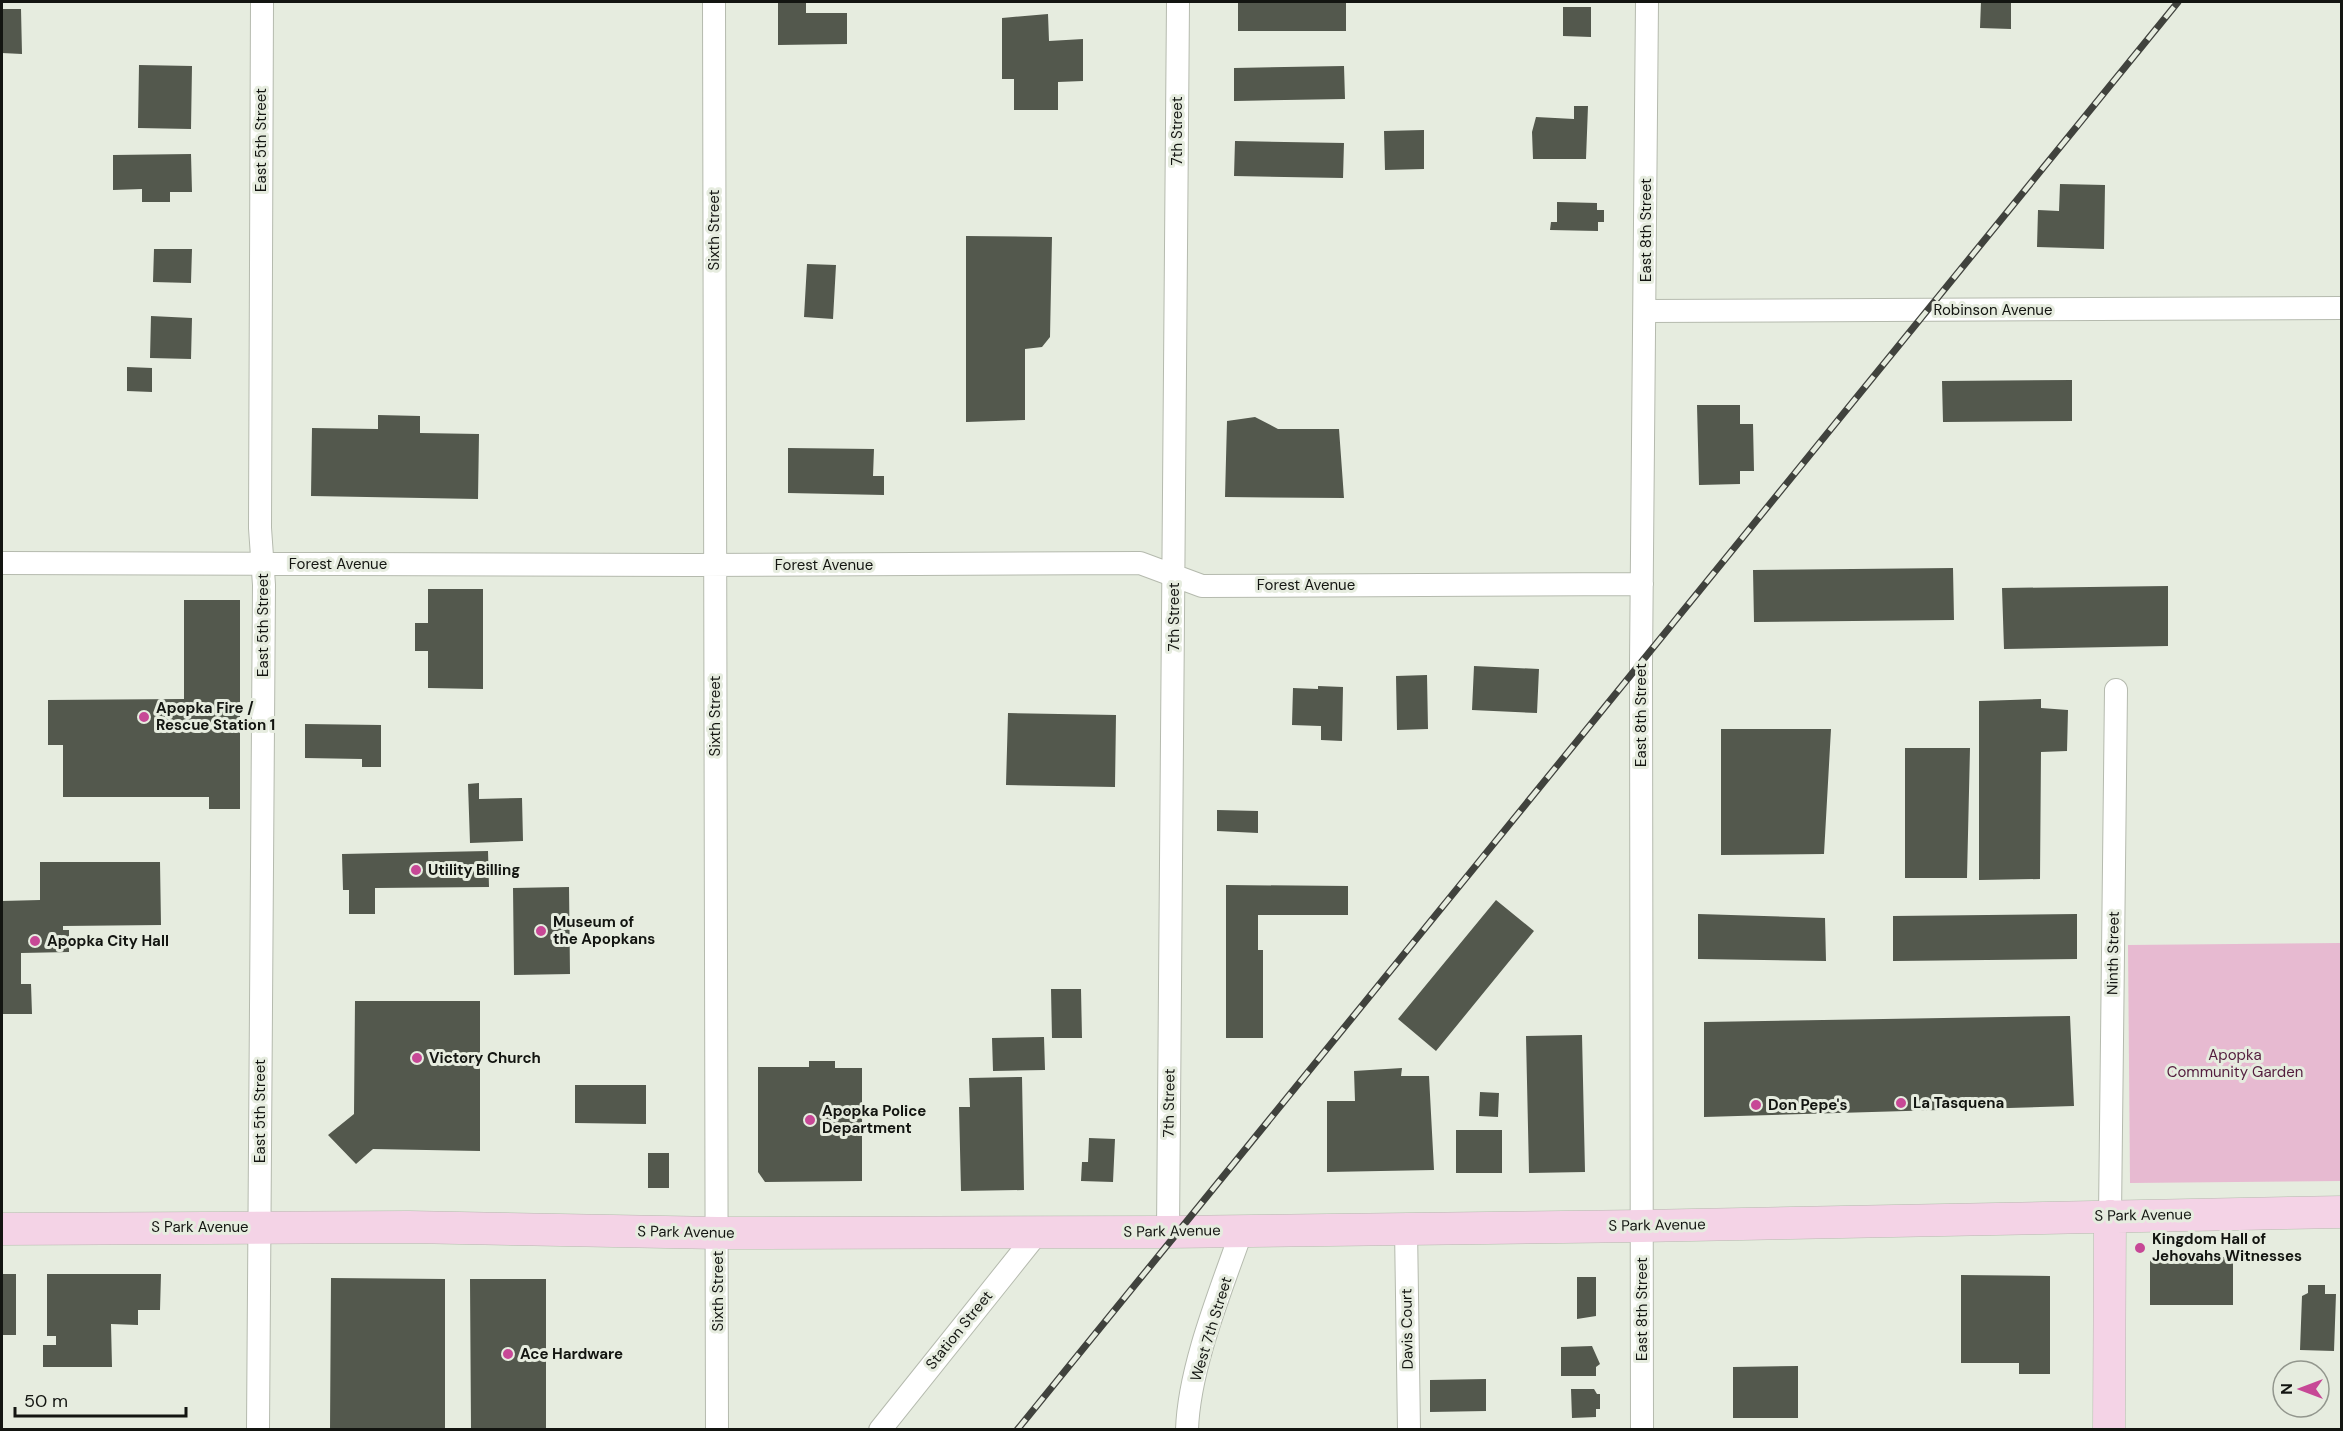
<svg xmlns="http://www.w3.org/2000/svg" width="2343" height="1431" viewBox="0 0 2343 1431" font-family="'DM Sans',sans-serif">
	<rect width="100%" height="100%" fill="#e6ecdf"/>
	<!-- green -->
	<path fill="#e7bad1" d="M 2341,943 L 2341,1181 L 2130,1183 L 2128,945 Z"/>
	<!-- building -->
	<path fill="#53584d" d="M 778,2 L 806,2 L 806,13 L 847,13 L 847,44 L 778,45 Z
		M 1238,2 L 1346,2 L 1346,31 L 1238,31 Z
		M 1981,2 L 2011,2 L 2011,29 L 1980,28 Z
		M 1563,7 L 1591,7 L 1591,37 L 1563,36 Z
		M 2,9 L 21,9 L 22,54 L 2,53 Z
		M 1048,14 L 1049,41 L 1083,39 L 1083,81 L 1058,82 L 1058,110 L 1014,110 L 1014,79 L 1002,79 L 1002,18 Z
		M 139,65 L 192,66 L 191,129 L 138,128 Z
		M 1344,66 L 1345,99 L 1234,101 L 1234,68 Z
		M 1574,106 L 1588,106 L 1586,159 L 1533,159 L 1532,132 L 1536,117 L 1574,119 Z
		M 1424,130 L 1424,169 L 1385,170 L 1384,131 Z
		M 1235,141 L 1344,143 L 1343,178 L 1234,176 Z
		M 191,154 L 192,192 L 170,192 L 170,202 L 142,202 L 142,189 L 113,190 L 113,155 Z
		M 2060,184 L 2105,185 L 2104,249 L 2037,247 L 2038,210 L 2059,211 Z
		M 1557,202 L 1597,203 L 1597,210 L 1604,210 L 1604,222 L 1598,222 L 1598,231 L 1550,230 L 1551,222 L 1557,222 Z
		M 966,236 L 1052,237 L 1050,337 L 1042,347 L 1025,349 L 1025,420 L 966,422 Z
		M 154,249 L 192,249 L 191,283 L 153,282 Z
		M 807,264 L 836,265 L 833,319 L 804,317 Z
		M 151,316 L 192,318 L 191,359 L 150,358 Z
		M 127,367 L 152,368 L 152,392 L 127,391 Z
		M 2072,380 L 2072,421 L 1943,422 L 1942,381 Z
		M 1697,405 L 1740,405 L 1740,424 L 1753,424 L 1754,471 L 1740,471 L 1740,484 L 1699,485 Z
		M 378,415 L 420,416 L 420,433 L 479,434 L 478,499 L 311,496 L 312,428 L 378,429 Z
		M 1255,417 L 1278,429 L 1339,429 L 1344,498 L 1225,497 L 1227,421 Z
		M 788,448 L 874,449 L 873,476 L 884,476 L 884,495 L 788,493 Z
		M 1953,568 L 1954,620 L 1754,622 L 1753,570 Z
		M 2168,586 L 2168,646 L 2004,649 L 2002,588 Z
		M 428,589 L 483,589 L 483,689 L 428,688 L 428,651 L 415,651 L 415,623 L 428,623 Z
		M 184,600 L 240,600 L 240,809 L 209,809 L 209,797 L 63,797 L 63,745 L 48,745 L 48,700 L 184,699 Z
		M 1474,666 L 1539,669 L 1537,713 L 1472,710 Z
		M 1427,675 L 1428,729 L 1397,730 L 1396,676 Z
		M 1318,686 L 1343,687 L 1342,741 L 1321,740 L 1321,726 L 1292,725 L 1293,688 L 1318,689 Z
		M 2041,699 L 2041,708 L 2068,710 L 2067,751 L 2041,752 L 2040,879 L 1979,880 L 1979,701 Z
		M 1008,713 L 1116,715 L 1115,787 L 1006,785 Z
		M 305,724 L 381,725 L 381,767 L 362,767 L 362,759 L 305,758 Z
		M 1721,729 L 1831,729 L 1824,854 L 1721,855 Z
		M 1905,748 L 1970,748 L 1967,878 L 1905,878 Z
		M 479,783 L 479,799 L 522,798 L 523,841 L 470,843 L 468,784 Z
		M 1217,810 L 1258,811 L 1258,833 L 1217,831 Z
		M 488,851 L 489,887 L 375,888 L 375,914 L 349,914 L 349,890 L 343,890 L 342,854 Z
		M 40,862 L 160,862 L 161,925 L 63,926 L 63,930 L 69,930 L 69,952 L 21,953 L 21,984 L 31,984 L 32,1014 L 2,1014 L 2,901 L 40,900 Z
		M 1226,885 L 1348,886 L 1348,915 L 1258,915 L 1258,950 L 1263,950 L 1263,1038 L 1226,1038 Z
		M 569,887 L 570,974 L 514,975 L 513,888 Z
		M 1496,900 L 1534,931 L 1436,1051 L 1398,1019 Z
		M 1698,914 L 1825,918 L 1826,961 L 1698,959 Z
		M 2077,914 L 2077,959 L 1893,961 L 1893,916 Z
		M 1051,989 L 1081,989 L 1082,1038 L 1052,1038 Z
		M 355,1001 L 480,1001 L 480,1151 L 373,1149 L 356,1164 L 328,1135 L 354,1114 Z
		M 2070,1016 L 2074,1106 L 1704,1117 L 1704,1022 Z
		M 1582,1035 L 1585,1172 L 1529,1173 L 1526,1036 Z
		M 1044,1037 L 1045,1070 L 993,1071 L 992,1038 Z
		M 809,1061 L 835,1061 L 835,1068 L 862,1068 L 862,1181 L 765,1182 L 758,1172 L 758,1067 L 809,1067 Z
		M 1402,1068 L 1401,1076 L 1429,1076 L 1434,1170 L 1327,1172 L 1327,1101 L 1355,1101 L 1354,1071 Z
		M 1022,1077 L 1024,1190 L 961,1191 L 959,1107 L 970,1107 L 969,1078 Z
		M 575,1085 L 646,1085 L 646,1124 L 575,1123 Z
		M 1480,1092 L 1499,1093 L 1498,1117 L 1479,1116 Z
		M 1456,1130 L 1502,1130 L 1502,1173 L 1456,1173 Z
		M 1089,1138 L 1115,1139 L 1113,1182 L 1081,1181 L 1082,1162 L 1088,1162 Z
		M 648,1153 L 669,1153 L 669,1188 L 648,1188 Z
		M 2150,1257 L 2233,1257 L 2233,1305 L 2150,1305 Z
		M 2,1274 L 16,1274 L 16,1335 L 2,1335 Z
		M 47,1274 L 161,1274 L 160,1310 L 138,1310 L 138,1325 L 111,1324 L 112,1367 L 43,1367 L 43,1345 L 56,1345 L 56,1336 L 47,1336 Z
		M 1961,1275 L 2050,1276 L 2050,1374 L 2019,1374 L 2019,1363 L 1961,1363 Z
		M 1577,1277 L 1596,1277 L 1596,1316 L 1577,1319 Z
		M 331,1278 L 445,1279 L 445,1430 L 330,1430 Z
		M 470,1279 L 546,1279 L 546,1430 L 471,1430 Z
		M 2308,1285 L 2325,1285 L 2325,1294 L 2336,1294 L 2334,1351 L 2300,1350 L 2302,1296 L 2308,1293 Z
		M 1592,1346 L 1600,1364 L 1596,1367 L 1596,1376 L 1561,1376 L 1561,1347 Z
		M 1798,1366 L 1798,1418 L 1733,1418 L 1733,1367 Z
		M 1486,1379 L 1486,1411 L 1430,1412 L 1430,1380 Z
		M 1571,1389 L 1594,1389 L 1597,1394 L 1600,1394 L 1600,1409 L 1596,1409 L 1596,1417 L 1572,1418 Z"/>
	<g fill="none" stroke-linecap="round" stroke-linejoin="round">
		<defs>
			<path id="street" d="M 714,2 L 717,1430
				M 1645,311 L 2342,308
				M 2,563 L 693,565 L 1140,563 L 1202,586 L 1642,584
				M 2110,1216 L 2116,690
				M 1406,1228 L 1409,1430
				M 1168,1232 L 1178,2
				M 258,1430 L 264,585 L 260,528 L 262,2
				M 880,1430 L 1039,1231
				M 1187,1430 C 1189,1367 1221,1290 1242,1230
				M 1642,1430 L 1641,663 L 1647,2"/>
			<path id="secondary" d="M 2,1229 L 409,1227 L 718,1233 L 1168,1232 L 1641,1226 L 2342,1212
				M 2109,1430 L 2110,1216"/>
		</defs>
		<!-- street casing -->
		<use href="#street" stroke="#b5baae" stroke-width="24"/>
		<!-- secondary casing -->
		<use href="#secondary" stroke="#b5baae" stroke-width="33"/>
		<!-- street -->
		<use href="#street" stroke="#fff" stroke-width="22"/>
		<!-- secondary -->
		<use href="#secondary" stroke="#f4d3e6" stroke-width="32"/>
		<defs>
			<path id="rail" d="M 1017,1430 L 2178,2"/>
		</defs>
		<!-- rail casing -->
		<use href="#rail" stroke="#40423d" stroke-width="7"/>
		<!-- rail -->
		<use href="#rail" stroke="#e6ecdf" stroke-width="4.5" stroke-dasharray="14" stroke-linecap="butt"/>
	</g>
	<!-- markers -->
	<g fill="#c74896" stroke="#e6ecdf" stroke-width="2">
		<circle cx="144" cy="717" r="6"/>
		<circle cx="416" cy="870" r="6"/>
		<circle cx="541" cy="931" r="6"/>
		<circle cx="35" cy="941" r="6"/>
		<circle cx="417" cy="1058" r="6"/>
		<circle cx="1901" cy="1103" r="6"/>
		<circle cx="1756" cy="1105" r="6"/>
		<circle cx="810" cy="1120" r="6"/>
		<circle cx="2140" cy="1248" r="6"/>
		<circle cx="508" cy="1354" r="6"/>
	</g>
	<g text-anchor="middle" dominant-baseline="central" stroke-width="6" stroke-linejoin="round" paint-order="stroke">
		<!-- street labels -->
		<g font-size="15" fill="#131511" stroke="#e6ecdf">
			<text transform="translate(1177 131) rotate(-90)">7th Street</text>
			<text transform="translate(261 140) rotate(-90)">East 5th Street</text>
			<text transform="translate(714 230) rotate(-90)">Sixth Street</text>
			<text transform="translate(1646 230) rotate(-90)">East 8th Street</text>
			<text x="1993" y="310">Robinson Avenue</text>
			<text x="338" y="564">Forest Avenue</text>
			<text x="824" y="565">Forest Avenue</text>
			<text x="1306" y="585">Forest Avenue</text>
			<text transform="translate(1174 617) rotate(-90)">7th Street</text>
			<text transform="translate(263 625) rotate(-90)">East 5th Street</text>
			<text transform="translate(1641 715) rotate(-90)">East 8th Street</text>
			<text transform="translate(715 716) rotate(-90)">Sixth Street</text>
			<text transform="translate(2113 953) rotate(-89)">Ninth Street</text>
			<text transform="translate(1169 1103) rotate(-89)">7th Street</text>
			<text transform="translate(260 1111) rotate(-90)">East 5th Street</text>
			<text transform="translate(2143 1215) rotate(-1)">S Park Avenue</text>
			<text transform="translate(1657 1225) rotate(-1)">S Park Avenue</text>
			<text x="200" y="1227">S Park Avenue</text>
			<text transform="translate(1172 1231) rotate(-1)">S Park Avenue</text>
			<text transform="translate(686 1232) rotate(1)">S Park Avenue</text>
			<text transform="translate(718 1291) rotate(-90)">Sixth Street</text>
			<text transform="translate(1642 1309) rotate(-90)">East 8th Street</text>
			<text transform="translate(1211 1329) rotate(-73)">West 7th Street</text>
			<text transform="translate(1407 1329) rotate(-91)">Davis Court</text>
			<text transform="translate(959 1330) rotate(-51)">Station Street</text>
		</g>
		<!-- poi labels -->
		<g font-size="15" font-weight="bold" fill="#131511" stroke="#e6ecdf" text-anchor="start">
			<text x="156" y="708">Apopka Fire /<tspan x="156" dy="17">Rescue Station 1</tspan></text>
			<text x="428" y="870">Utility Billing</text>
			<text x="553" y="922">Museum of<tspan x="553" dy="17">the Apopkans</tspan></text>
			<text x="47" y="941">Apopka City Hall</text>
			<text x="429" y="1058">Victory Church</text>
			<text x="1913" y="1103">La Tasquena</text>
			<text x="1768" y="1105">Don Pepe's</text>
			<text x="822" y="1111">Apopka Police<tspan x="822" dy="17">Department</tspan></text>
			<text x="2152" y="1239">Kingdom Hall of<tspan x="2152" dy="17">Jehovahs Witnesses</tspan></text>
			<text x="520" y="1354">Ace Hardware</text>
		</g>
		<!-- park labels -->
		<g font-size="15" fill="#531c3d" stroke="#e6ecdf">
			<text x="2235" y="1055">Apopka<tspan x="2235" dy="17">Community Garden</tspan></text>
		</g>
	</g>
	<!-- border -->
	<rect width="2343" height="1431" fill="none" stroke="#131511" stroke-width="6"/>
	<!-- north arrow -->
	<g transform="translate(2301 1389) rotate(270)"><circle r="28" fill="#e6ecdf" stroke="#92968d" stroke-width="1.5"/>
	<path d="M0-4.5L10 22L0 15L-10 22Z" fill="#c74896"/>
	<text y="-9" font-size="16" font-weight="bold" text-anchor="middle" fill="#131511">N</text>
	</g>
	<!-- scale -->
	<path d="M15 1407v9h171v-9" fill="none" stroke="#131511" stroke-width="3"/>
	<text x="24" y="1407" font-size="18" fill="#131511" stroke="#e6ecdf" stroke-width="4.5" paint-order="stroke">50 m</text>
</svg>
